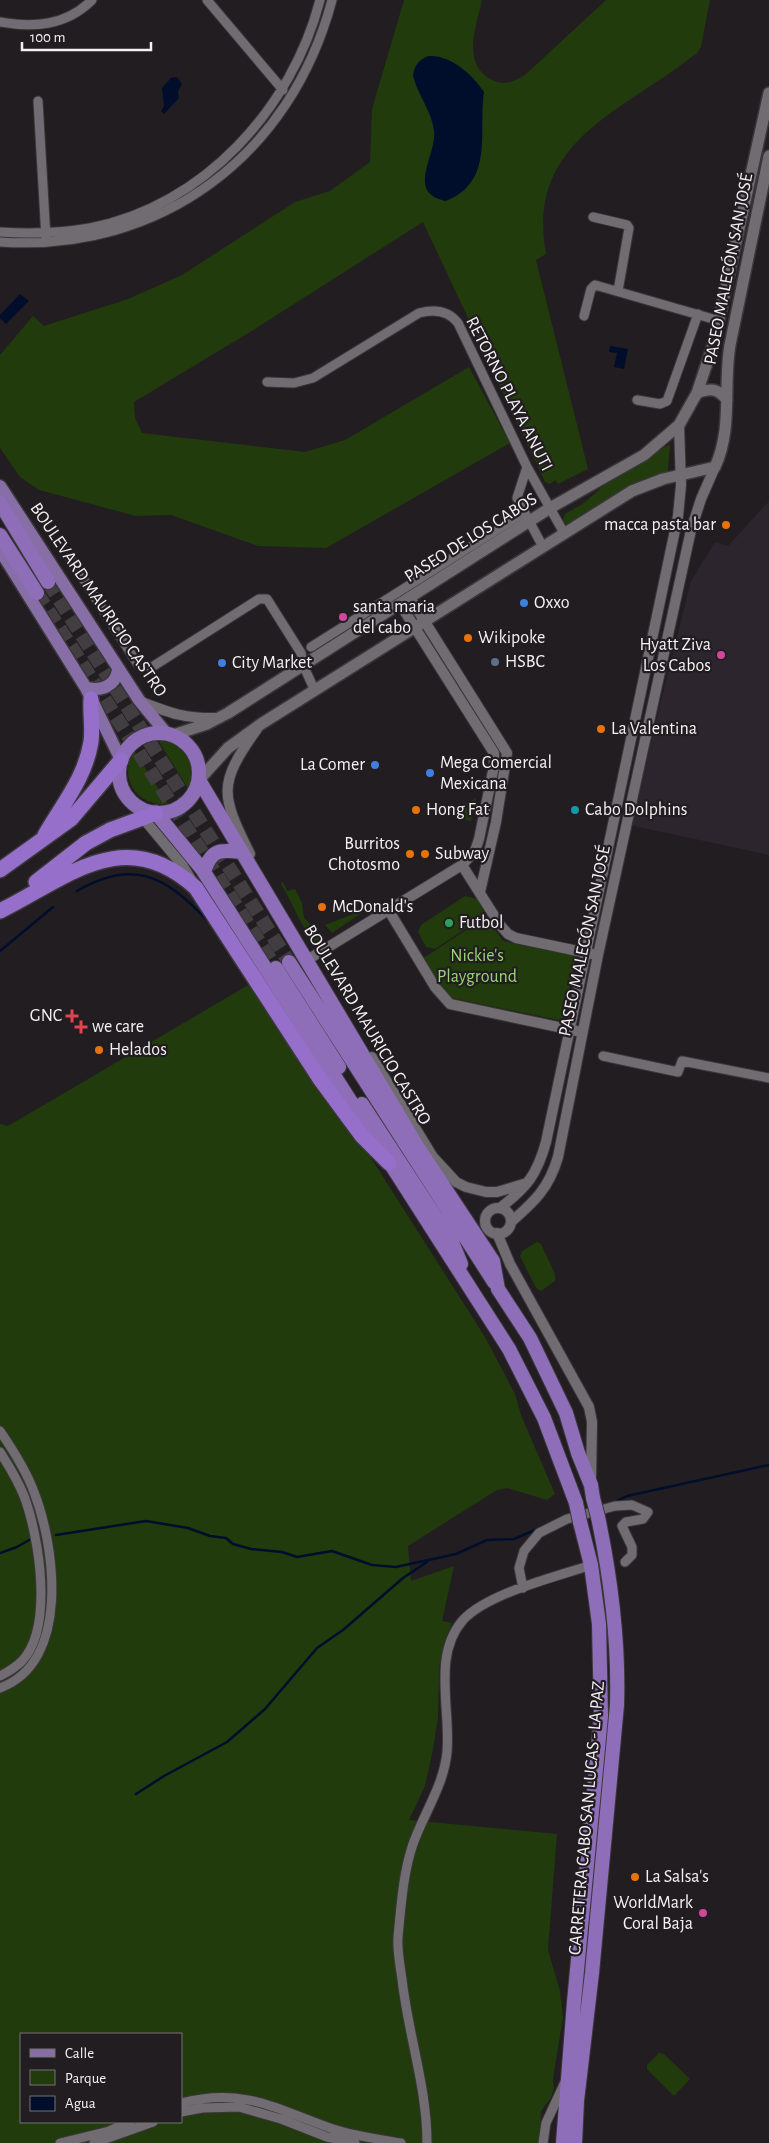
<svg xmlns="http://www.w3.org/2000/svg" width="769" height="2143" viewBox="0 0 769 2143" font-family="'Alegreya Sans',sans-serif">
	<rect width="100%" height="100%" fill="#221d21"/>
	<!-- built -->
	<path fill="#2d252d" d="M 769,501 L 769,855 L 630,825 L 691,581 L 715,542 L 728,546 Z"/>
	<!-- green -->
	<path fill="#213b0d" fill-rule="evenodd" d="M 404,0 L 482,0 C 476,28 461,64 492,80 C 504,86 514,82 525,75 L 606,0 L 710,0 L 701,47 L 697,53 C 625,111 525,140 546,254 L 536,260 L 588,469 L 558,484 L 555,480 L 550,484 L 545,482 L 423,222 L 250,332 L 134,402 L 135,418 L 142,433 L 305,452 L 345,440 L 469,367 L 510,443 L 326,548 L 258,546 L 171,515 L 136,516 L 39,490 L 20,477 L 0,448 L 0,355 L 33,316 L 44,326 L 128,299 L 182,275 L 295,202 L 330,191 L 370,162 L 372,109 Z
		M 670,444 L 668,471 L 647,478 L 570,525 L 562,522 L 565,514 L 584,503 L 602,487 Z
		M 162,736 C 190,743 205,763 189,790 L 156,737 Z
		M 134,750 L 168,804 C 136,807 118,777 134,750 Z
		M 476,798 L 471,821 L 447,816 Z
		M 283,882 L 287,891 L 295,889 L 302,903 L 304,918 L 325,938 L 315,945 C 301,926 293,904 281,884 Z
		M 465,896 L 478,899 L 484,913 L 480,919 L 435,949 L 426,947 L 418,932 L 421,925 Z
		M 369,908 L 332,933 L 325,925 Z
		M 486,917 L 503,941 L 576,956 L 563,1021 L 447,997 L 422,959 Z
		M 250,984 L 343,1114 L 485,1337 L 515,1394 L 521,1415 L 555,1494 L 547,1500 L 507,1488 L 497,1490 L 408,1546 L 411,1581 L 454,1566 L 442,1621 L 452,1623 L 444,1643 L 439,1669 L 438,1718 L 433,1749 L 425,1786 L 409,1820 L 557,1834 L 548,1950 L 560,1991 L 563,2018 L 553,2078 L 554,2088 L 551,2098 L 541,2111 L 540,2143 L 0,2143 L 0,1124 L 8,1126 ZM 21,2034 L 181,2034 L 181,2122 L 21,2122 Z
		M 537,1242 L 541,1244 L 555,1274 L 555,1281 L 541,1291 L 536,1288 L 520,1256 L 522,1251 Z
		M 659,2053 L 664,2054 L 690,2079 L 674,2096 L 647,2069 L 647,2065 Z"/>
	<!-- water -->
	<path fill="#000e2c" d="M 429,56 C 451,55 473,75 484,92 C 478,132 495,181 446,201 C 405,193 437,155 434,131 C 432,112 418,95 413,76 C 414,66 419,59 429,56 Z
		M 177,77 L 182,84 L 178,91 L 179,98 L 164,114 L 161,111 L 164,106 L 162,88 L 171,78 Z
		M 20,294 L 29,301 L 6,324 L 0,318 L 0,315 Z
		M 610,346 L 628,349 L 624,369 L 614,367 L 617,353 L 609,352 Z"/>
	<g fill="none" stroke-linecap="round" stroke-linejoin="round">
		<!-- stream -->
		<path stroke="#000e2c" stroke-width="2.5" d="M 77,891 C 133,858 165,876 207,920
			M 0,951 L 53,907
			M 613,1503 L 627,1496 L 769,1465
			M 56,1535 L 146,1521 L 188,1528 L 210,1536 L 226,1538 L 233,1544 L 251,1549 L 282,1552 L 297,1557 L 332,1551 L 372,1565 L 396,1567 L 456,1554 L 487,1540 L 514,1539 L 537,1529
			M 0,1553 L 17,1547 L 31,1539
			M 136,1794 L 164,1776 L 227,1742 L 265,1709 L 317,1648 L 343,1630 L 403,1578 L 427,1562"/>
		<!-- trunk-tunnel -->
		<path stroke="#423d41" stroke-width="14" stroke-dasharray="14 7" stroke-linecap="butt" d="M 48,582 L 289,962
			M 37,593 L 276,968"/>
		<defs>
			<path id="minor" d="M 207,0 L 283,90
				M 0,22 C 33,28 66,26 92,0
				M 38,101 L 46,238
				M 593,217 L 627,225 L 629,228 L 618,291
				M 0,232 C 30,234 61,233 90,228 C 204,206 292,108 320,0
				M 0,242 C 161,253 291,155 332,0
				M 584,316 L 591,289 L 595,285 L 720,321
				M 267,382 L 294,383 L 313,378 L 419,313 C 434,309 448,310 458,323 L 527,467 L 564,533
				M 637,400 L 660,404 L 667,401 L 698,314
				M 527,467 L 517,498 L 543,547
				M 70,558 L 137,663 L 143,667 L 152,667 L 259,599 L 267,599 L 301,653 L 304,667 L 315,691
				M 311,647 L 524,513
				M 603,1056 L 678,1072 L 682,1061 L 769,1078
				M 0,1431 C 13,1450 26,1470 34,1492 C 55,1546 71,1662 0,1688
				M 0,1452 C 9,1466 18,1481 24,1496 C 39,1536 54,1627 22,1661 C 16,1667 8,1672 0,1676
				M 523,1588 L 519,1568 L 524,1551 L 539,1533 L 567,1519 L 615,1506 L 632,1505 L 648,1512 L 643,1519 L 626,1522 L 622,1526 L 632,1547 L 632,1555 L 625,1562
				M 181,2103 C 244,2087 276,2109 333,2129 C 354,2136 378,2139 401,2143
				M 181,2112 L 202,2108 L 239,2107 L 281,2119 L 327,2137 L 355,2143
				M 60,2143 L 109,2131 L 130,2122
				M 94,2143 L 153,2122
				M 427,2143 C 427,2087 408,2034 402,1979 C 400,1965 397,1951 398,1937 C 401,1907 403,1873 413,1844 C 424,1813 444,1785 447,1752 C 451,1710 432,1655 463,1620 C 488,1593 556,1577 591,1565
				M 543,2143 L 546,2123 L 565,2082"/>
			<path id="tertiary" d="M 410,598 L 507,753 L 496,822 L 480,892
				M 139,701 C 170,713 185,719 219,718
				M 143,818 L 183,866 L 193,883
				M 250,854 C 221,795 217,785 257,729
				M 462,865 L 500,925 L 508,934 L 516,938 L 592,954
				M 389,911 L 435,987 L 450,1004 L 577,1031
				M 312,957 L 462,865 L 475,851 L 479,839 L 494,766 L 494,753 L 400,604
				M 372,1057 L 433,1157 L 456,1182 L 466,1187 L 486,1192 L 497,1192 L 527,1183
				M 500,1208 C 527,1187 537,1175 546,1142 L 678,516 L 681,485 L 679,425
				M485 1221a13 13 0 1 1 26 0a13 13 0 1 1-26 0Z
				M 511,1222 C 535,1201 549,1188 558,1157 L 598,955 L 691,530 L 701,499 L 715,467
				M 497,1233 L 510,1264 L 589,1407 L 592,1422 L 591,1481"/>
			<path id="secondary" d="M 697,393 C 710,388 718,388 727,400
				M 173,735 L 207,724 L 228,713 L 550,508 L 644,455 L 679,425 L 697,393 L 714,342 L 769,93
				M 199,780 L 228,748 L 261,724 L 632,491 L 663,479 L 715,467 C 733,428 723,386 730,345 L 769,156"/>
			<path id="primary" d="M 0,486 L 139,700 L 166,733
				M 0,550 L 86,688 L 121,760
				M 86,688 C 101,691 115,687 118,670"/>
			<path id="trunk" d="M 0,503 L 48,582
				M 0,535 L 37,593
				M119 773a40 40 0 1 1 80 0a40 40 0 1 1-80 0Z
				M 199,780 L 417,1146 L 493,1261 L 498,1289 L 530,1338 L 566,1413 L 578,1453 L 591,1485 L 593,1498
				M 156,813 L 202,869 L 509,1349 L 544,1418 L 576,1503
				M 204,872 C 211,850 219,849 241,852
				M 289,962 L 494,1282
				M 276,968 L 339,1067
				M 362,1104 L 452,1242 L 461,1264
				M 563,2143 L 574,2002 L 601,1716 L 599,1624 L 591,1565 L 580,1522
				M 575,2143 L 577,2101 L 592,1973 L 617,1705 C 619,1642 611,1579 598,1517"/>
			<path id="motorway" d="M 45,835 C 63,804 85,778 91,742 C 93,728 90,713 91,699
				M 0,870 L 71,819 L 121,760
				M 36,882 L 86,843 L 110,830 L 156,813
				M 0,911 C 68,877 125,823 196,888 L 320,1079 L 362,1136 L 389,1163"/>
		</defs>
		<!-- minor casing -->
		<use href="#minor" stroke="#3a373a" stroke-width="11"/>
		<!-- tertiary casing -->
		<use href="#tertiary" stroke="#3a373a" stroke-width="12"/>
		<!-- secondary casing -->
		<use href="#secondary" stroke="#3a373a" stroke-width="14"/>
		<!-- primary casing -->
		<use href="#primary" stroke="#3a373a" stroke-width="15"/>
		<!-- trunk casing -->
		<use href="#trunk" stroke="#3a373a" stroke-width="16"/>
		<!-- motorway casing -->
		<use href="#motorway" stroke="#3a373a" stroke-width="18"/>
		<!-- minor -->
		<use href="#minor" stroke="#716c71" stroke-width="9"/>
		<!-- tertiary -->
		<use href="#tertiary" stroke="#716c71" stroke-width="10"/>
		<!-- secondary -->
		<use href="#secondary" stroke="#716c71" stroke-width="11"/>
		<!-- primary -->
		<use href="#primary" stroke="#876ea6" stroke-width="12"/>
		<!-- trunk -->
		<use href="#trunk" stroke="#8e6eb8" stroke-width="14"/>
		<!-- motorway -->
		<use href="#motorway" stroke="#966fca" stroke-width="15"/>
		<defs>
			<path id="trunk-bridge" d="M 593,1498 L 598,1517
				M 576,1503 L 580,1522"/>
		</defs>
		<!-- trunk-bridge casing -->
		<use href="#trunk-bridge" stroke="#3a373a" stroke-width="16" stroke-linecap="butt"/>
		<!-- trunk-bridge -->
		<use href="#trunk-bridge" stroke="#8e6eb8" stroke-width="14"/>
	</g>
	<!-- markers -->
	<g fill="#e8710a" stroke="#221d21" stroke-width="2">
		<circle cx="726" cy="525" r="5"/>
		<circle cx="468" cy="638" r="5"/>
		<circle cx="601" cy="729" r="5"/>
		<circle cx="416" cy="810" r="5"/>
		<circle cx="410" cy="854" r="5"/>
		<circle cx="425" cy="854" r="5"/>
		<circle cx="322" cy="907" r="5"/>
		<circle cx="99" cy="1050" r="5"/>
		<circle cx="635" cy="1877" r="5"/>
	</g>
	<g fill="#3f7fe0" stroke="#221d21" stroke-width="2">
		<circle cx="524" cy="603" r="5"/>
		<circle cx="222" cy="663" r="5"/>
		<circle cx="375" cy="765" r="5"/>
		<circle cx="430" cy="773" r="5"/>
	</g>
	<g fill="#d1479c" stroke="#221d21" stroke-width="2">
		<circle cx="343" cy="617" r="5"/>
		<circle cx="721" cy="655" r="5"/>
		<circle cx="703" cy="1913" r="5"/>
	</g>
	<circle fill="#5c6f8a" stroke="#221d21" stroke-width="2" cx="495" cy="662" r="5"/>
	<circle fill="#0f9aa8" stroke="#221d21" stroke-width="2" cx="575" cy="810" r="5"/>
	<circle fill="#2e9e5b" stroke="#221d21" stroke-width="2" cx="449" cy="923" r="5"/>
	<g fill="#e0444e" stroke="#221d21" stroke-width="2">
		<path d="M69.5 1008.5h5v5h5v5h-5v5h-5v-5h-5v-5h5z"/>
		<path d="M78.5 1019.5h5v5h5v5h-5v5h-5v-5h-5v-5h5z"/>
	</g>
	<g text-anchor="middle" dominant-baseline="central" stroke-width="4.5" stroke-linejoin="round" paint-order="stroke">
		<!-- street labels -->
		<g font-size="18" fill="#f4f1f4" stroke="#221d21">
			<text transform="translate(729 269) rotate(-79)">PASEO MALECÓN SAN JOSÉ</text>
			<text transform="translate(509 394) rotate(63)">RETORNO PLAYA ANUTI</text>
			<text transform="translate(471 538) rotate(-32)">PASEO DE LOS CABOS</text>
			<text transform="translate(98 600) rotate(56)">BOULEVARD MAURICIO CASTRO</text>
			<text transform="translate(585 941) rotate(-78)">PASEO MALECÓN SAN JOSÉ</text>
			<text transform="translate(367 1025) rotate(59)">BOULEVARD MAURICIO CASTRO</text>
			<text transform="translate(587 1818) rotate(-85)">CARRETERA CABO SAN LUCAS - LA PAZ</text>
		</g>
		<!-- poi labels -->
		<g font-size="18" fill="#f4f1f4" stroke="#221d21" text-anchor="start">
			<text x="716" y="525" text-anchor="end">macca pasta bar</text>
			<text x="534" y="603">Oxxo</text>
			<text x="353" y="607">santa maria<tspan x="353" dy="21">del cabo</tspan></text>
			<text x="478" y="638">Wikipoke</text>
			<text x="711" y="645" text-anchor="end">Hyatt Ziva<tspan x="711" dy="21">Los Cabos</tspan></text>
			<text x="505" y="662">HSBC</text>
			<text x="232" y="663">City Market</text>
			<text x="611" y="729">La Valentina</text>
			<text x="440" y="763">Mega Comercial<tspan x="440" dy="21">Mexicana</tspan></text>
			<text x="365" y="765" text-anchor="end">La Comer</text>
			<text x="426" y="810">Hong Fat</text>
			<text x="585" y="810">Cabo Dolphins</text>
			<text x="400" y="844" text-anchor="end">Burritos<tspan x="400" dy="21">Chotosmo</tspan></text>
			<text x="435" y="854">Subway</text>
			<text x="332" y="907">McDonald's</text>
			<text x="459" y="923">Futbol</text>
			<text x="62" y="1016" text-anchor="end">GNC</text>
			<text x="92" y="1027">we care</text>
			<text x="109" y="1050">Helados</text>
			<text x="645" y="1877">La Salsa's</text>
			<text x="693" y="1903" text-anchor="end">WorldMark<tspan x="693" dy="21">Coral Baja</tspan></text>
		</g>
		<!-- park labels -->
		<g font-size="18" fill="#98d472" stroke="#221d21">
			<text x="477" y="956">Nickie's<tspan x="477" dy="21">Playground</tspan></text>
		</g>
	</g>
	<!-- legend -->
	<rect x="20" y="2033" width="162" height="90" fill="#221d21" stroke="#767275"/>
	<rect x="30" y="2049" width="25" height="8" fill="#876ea6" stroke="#767275"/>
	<text x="65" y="2058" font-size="15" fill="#f4f1f4">Calle</text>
	<rect x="30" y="2070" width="25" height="15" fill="#213b0d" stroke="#767275"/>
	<text x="65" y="2083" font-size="15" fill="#f4f1f4">Parque</text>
	<rect x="30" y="2096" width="25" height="15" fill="#000e2c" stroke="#767275"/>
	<text x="65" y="2108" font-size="15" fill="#f4f1f4">Agua</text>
	<!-- scale -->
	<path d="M22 42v8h129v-8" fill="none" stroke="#f4f1f4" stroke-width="2.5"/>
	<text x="30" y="42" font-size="15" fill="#f4f1f4" stroke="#221d21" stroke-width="4" paint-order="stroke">100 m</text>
</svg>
